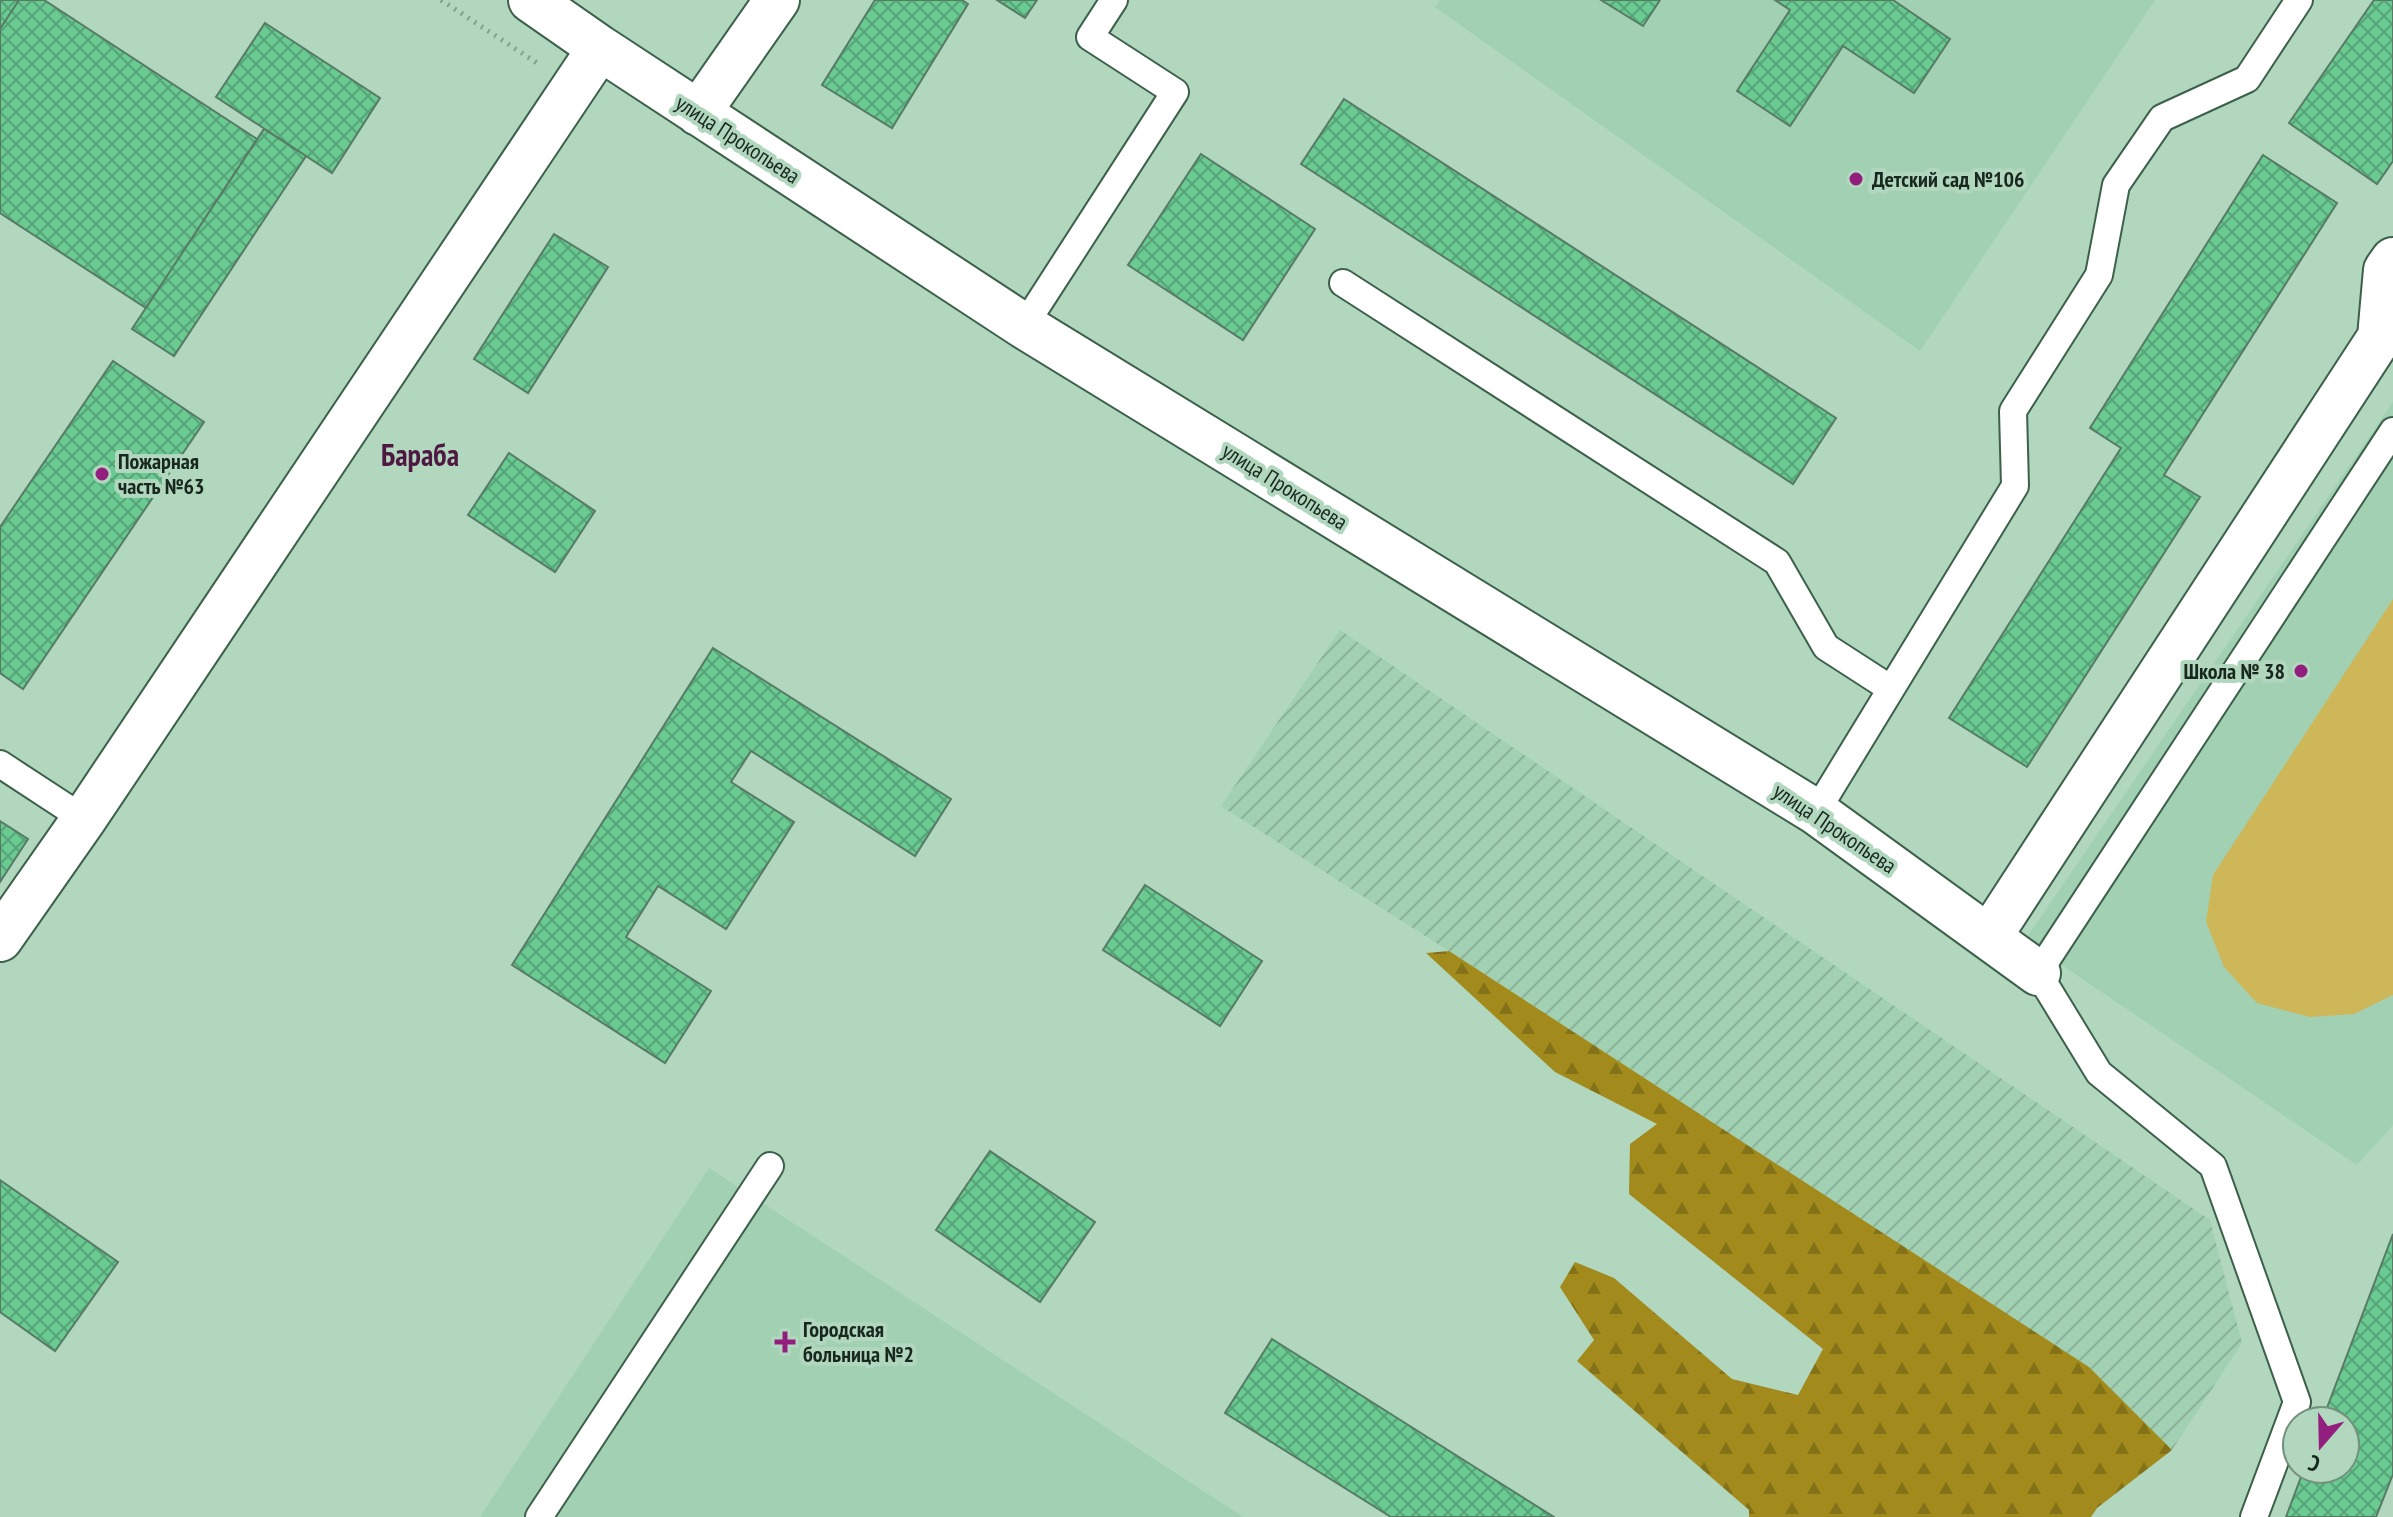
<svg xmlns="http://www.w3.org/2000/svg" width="2393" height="1517" viewBox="0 0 2393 1517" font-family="'PT Sans Narrow',sans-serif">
	<defs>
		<pattern id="industrial-furrows" width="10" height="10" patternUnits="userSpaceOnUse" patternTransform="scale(2)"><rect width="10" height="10" fill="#a1d0b2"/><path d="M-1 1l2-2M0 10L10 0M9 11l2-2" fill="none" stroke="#8ab399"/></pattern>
		<pattern id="forest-firs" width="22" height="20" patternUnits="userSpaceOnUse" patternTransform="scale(2)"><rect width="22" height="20" fill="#a28b1c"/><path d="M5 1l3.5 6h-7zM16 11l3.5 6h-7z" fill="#837218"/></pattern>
		<pattern id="building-cross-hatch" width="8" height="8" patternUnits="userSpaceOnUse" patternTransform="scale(2)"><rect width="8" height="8" fill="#69ca92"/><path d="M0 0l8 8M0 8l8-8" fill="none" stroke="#56a477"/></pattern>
	</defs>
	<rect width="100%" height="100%" fill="#b1d7be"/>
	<!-- built -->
	<path fill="#a1d0b2" d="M 1440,0 L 2155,0 L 1920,351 L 1435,7 Z
		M 2393,402 L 2393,1125 L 2357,1165 L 2025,940 Z
		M 709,1168 L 1243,1517 L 480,1517 Z"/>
	<!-- industrial -->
	<path fill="url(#industrial-furrows)" d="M 1340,630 L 2210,1220 L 2242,1343 L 2172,1450 L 2089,1367 L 1449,951 L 1221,806 Z"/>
	<!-- forest -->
	<path fill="url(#forest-firs)" d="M 1449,951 L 2089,1367 L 2172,1450 L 2097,1508 L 2091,1517 L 1749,1517 L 1749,1510 L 1577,1361 L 1594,1340 L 1560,1287 L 1575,1262 L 1614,1278 L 1732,1379 L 1798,1395 L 1823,1349 L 1629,1194 L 1630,1144 L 1657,1124 L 1555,1072 L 1426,953 Z"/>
	<!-- garden -->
	<path fill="#cdb759" d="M 2393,599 L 2393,995 L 2354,1014 L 2310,1017 L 2257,1003 L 2224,967 L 2206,922 L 2213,875 Z"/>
	<!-- building -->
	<path fill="url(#building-cross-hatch)" stroke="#577b64" stroke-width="2" d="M 0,0 L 19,0 L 0,29 Z
		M 19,0 L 44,0 L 257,139 L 146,308 L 0,213 L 0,29 Z
		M 875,0 L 962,0 L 968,4 L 892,128 L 822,85 Z
		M 997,0 L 1037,0 L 1025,18 Z
		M 1601,0 L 1660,0 L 1643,26 Z
		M 1775,0 L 1893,0 L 1950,39 L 1914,93 L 1843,46 L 1790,126 L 1737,91 L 1790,10 Z
		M 2374,0 L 2393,0 L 2393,161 L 2377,184 L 2289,123 Z
		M 265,23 L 380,98 L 332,173 L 216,97 Z
		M 1344,99 L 1836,418 L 1793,484 L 1301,164 Z
		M 264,129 L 306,156 L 174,356 L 132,329 Z
		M 1201,154 L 1315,229 L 1243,340 L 1128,265 Z
		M 2263,155 L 2337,203 L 2164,475 L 2200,497 L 2027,767 L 1949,718 L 2121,448 L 2090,428 Z
		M 554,234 L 608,267 L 528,393 L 474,359 Z
		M 113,361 L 204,422 L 23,689 L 0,673 L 0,527 Z
		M 509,453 L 595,511 L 555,572 L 468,515 Z
		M 713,648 L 951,799 L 915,856 L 751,751 L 731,782 L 794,822 L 726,929 L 658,886 L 626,937 L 711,991 L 665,1063 L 512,965 Z
		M 0,821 L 28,839 L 0,882 Z
		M 1145,885 L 1262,961 L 1220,1026 L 1103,950 Z
		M 990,1151 L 1095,1222 L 1040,1302 L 936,1230 Z
		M 0,1180 L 118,1262 L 55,1351 L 0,1312 Z
		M 2393,1234 L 2393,1474 L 2376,1517 L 2286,1517 L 2304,1469 L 2345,1469 L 2345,1421 L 2322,1421 Z
		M 1272,1339 L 1554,1517 L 1391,1517 L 1225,1413 Z"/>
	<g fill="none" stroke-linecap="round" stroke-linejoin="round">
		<defs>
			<path id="lane" d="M 1343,283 L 1777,562 L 1826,647 L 1891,689
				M 1024,326 L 1175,92 L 1090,37 L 1114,0
				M 0,764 L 84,819
				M 1816,812 L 2015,486 L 2013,411 L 2099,275 L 2116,185 L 2162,118 L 2247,79 L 2299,0
				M 539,1517 L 770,1166
				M 2254,1517 L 2297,1402 L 2213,1166 L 2099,1073 L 2038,973 L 2393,431"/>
			<path id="street" d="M 531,0 L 600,48 L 1024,326 L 1816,812 L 2038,973
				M 698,113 L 777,0
				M 1989,937 L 2380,337 L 2386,270 L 2393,260
				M 0,939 L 84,819 L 600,48"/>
		</defs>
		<!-- lane casing -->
		<use href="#lane" stroke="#3d604a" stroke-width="30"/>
		<!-- street casing -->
		<use href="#street" stroke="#3d604a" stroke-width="48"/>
		<!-- path -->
		<path stroke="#82a18d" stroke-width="5" stroke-dasharray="2 6" stroke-linecap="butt" d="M 441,0 L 537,63"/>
		<!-- lane -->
		<use href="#lane" stroke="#fff" stroke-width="26"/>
		<!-- street -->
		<use href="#street" stroke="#fff" stroke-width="44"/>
	</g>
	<!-- markers -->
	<g fill="#921e7e" stroke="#b1d7be" stroke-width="3">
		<circle cx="1856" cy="179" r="8"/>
		<circle cx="102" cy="474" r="8"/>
		<circle cx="2301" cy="671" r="8"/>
		<path d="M781 1330h8v8h8v8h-8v8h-8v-8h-8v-8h8z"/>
	</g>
	<g text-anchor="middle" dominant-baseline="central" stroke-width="8" stroke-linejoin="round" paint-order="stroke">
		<!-- street labels -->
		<g font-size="22" fill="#19281e" stroke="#b1d7be">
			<text transform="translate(738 139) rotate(33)">улица Прокопьева</text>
			<text transform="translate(1285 486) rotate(32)">улица Прокопьева</text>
			<text transform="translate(1835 828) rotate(34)">улица Прокопьева</text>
		</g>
		<!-- poi labels -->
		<g font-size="22" font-weight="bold" fill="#19281e" stroke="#b1d7be" text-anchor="start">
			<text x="1872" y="179">Детский сад №106</text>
			<text x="118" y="461">Пожарная<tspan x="118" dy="25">часть №63</tspan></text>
			<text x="2285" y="671" text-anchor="end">Школа № 38</text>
			<text x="803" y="1329">Городская<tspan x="803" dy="25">больница №2</tspan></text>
		</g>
		<!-- district labels -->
		<g font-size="30" font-weight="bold" fill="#4e1843" stroke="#b1d7be">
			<text x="420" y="454">Бараба</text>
		</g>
	</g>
	<!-- north arrow -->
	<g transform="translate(2321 1445) rotate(200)"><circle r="38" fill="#b1d7be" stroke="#74917e" stroke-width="2"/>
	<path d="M0-6L14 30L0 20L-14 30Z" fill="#921e7e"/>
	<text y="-12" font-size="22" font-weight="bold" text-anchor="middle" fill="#19281e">С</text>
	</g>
</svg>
